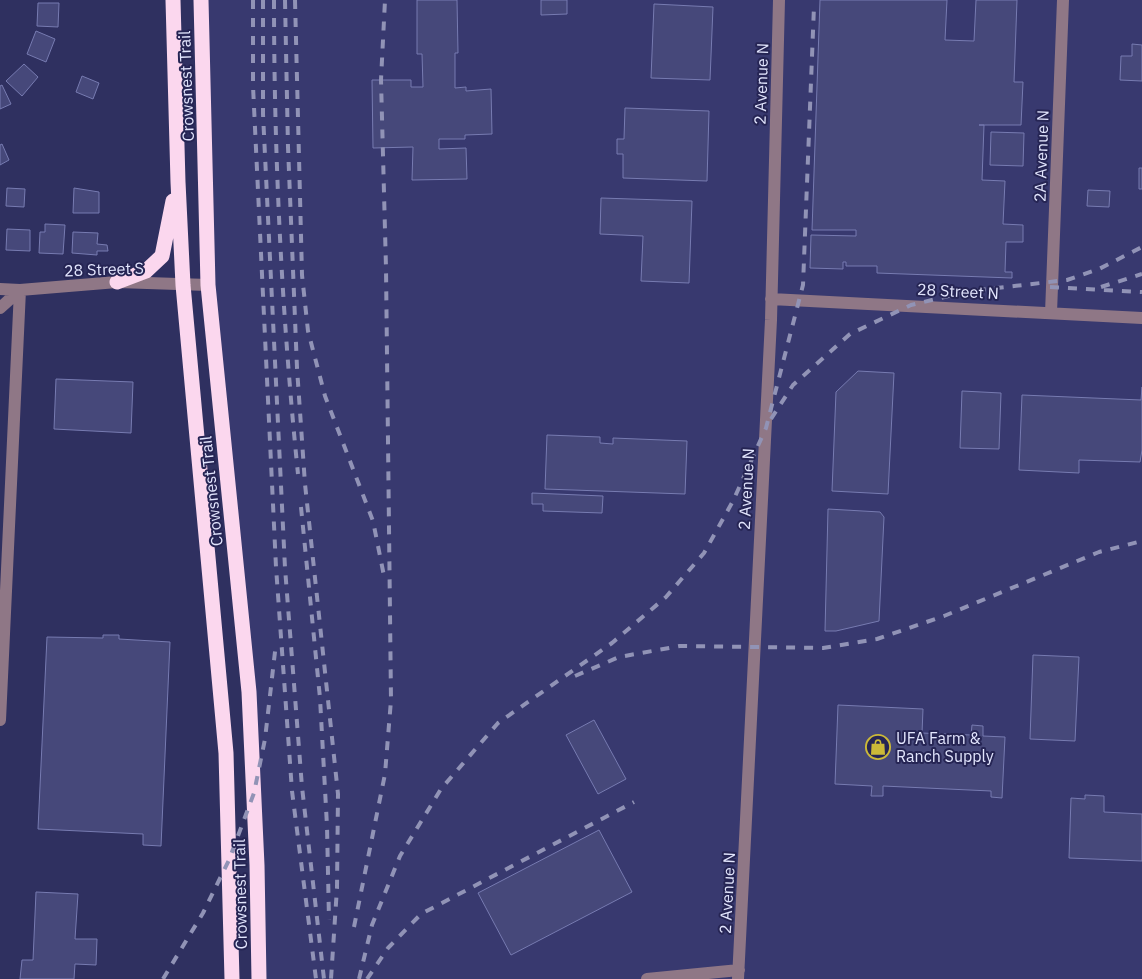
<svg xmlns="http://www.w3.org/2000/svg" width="1142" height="979" viewBox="0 0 1142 979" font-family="'IBM Plex Sans',sans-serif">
	<rect width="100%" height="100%" fill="#2f3060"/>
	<!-- built -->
	<path fill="#38396f" d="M 201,0 L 1142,0 L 1142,979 L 259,979 L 257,865 L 208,285 Z"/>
	<!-- building -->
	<path fill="#46487a" stroke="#777bb1" d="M 417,0 L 457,0 L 458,53 L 455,53 L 455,88 L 466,87 L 466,91 L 491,89 L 492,134 L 465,135 L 465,139 L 439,139 L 439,149 L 466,148 L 467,179 L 412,180 L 413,147 L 373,148 L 372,80 L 411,80 L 411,87 L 423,87 L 422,54 L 417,54 Z
		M 541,0 L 567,0 L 567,14 L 541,15 Z
		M 820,0 L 947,0 L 945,40 L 974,41 L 976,0 L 1017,0 L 1014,82 L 1023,82 L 1021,125 L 979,125 L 984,125 L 982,180 L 1005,181 L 1003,224 L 1023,225 L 1023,242 L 1006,242 L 1005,272 L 1012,272 L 1012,278 L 877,273 L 877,266 L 846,266 L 846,262 L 843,262 L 843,269 L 810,268 L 811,235 L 856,236 L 856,230 L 812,230 Z
		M 38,3 L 59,3 L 58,27 L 37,26 Z
		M 654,4 L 713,7 L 710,80 L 651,78 Z
		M 36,31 L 55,39 L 46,62 L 27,54 Z
		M 1132,44 L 1142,45 L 1142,81 L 1120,80 L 1121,56 L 1132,56 Z
		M 24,64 L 38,77 L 22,96 L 6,81 Z
		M 82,76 L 99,83 L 93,99 L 76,92 Z
		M 2,85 L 11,104 L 0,109 L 0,86 Z
		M 625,108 L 709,111 L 707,181 L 623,178 L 623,154 L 617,154 L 617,139 L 624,139 Z
		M 991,132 L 1024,133 L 1023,166 L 990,165 Z
		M 2,144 L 9,160 L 0,165 L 0,145 Z
		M 1139,168 L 1142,168 L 1142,189 L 1139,189 Z
		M 7,188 L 25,189 L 24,207 L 6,206 Z
		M 74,188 L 99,192 L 99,213 L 73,213 Z
		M 1088,190 L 1110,191 L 1109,207 L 1087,206 Z
		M 601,198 L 692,201 L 689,283 L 641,281 L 643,236 L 600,234 Z
		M 45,224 L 65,225 L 63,254 L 39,253 L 40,232 L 45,232 Z
		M 7,229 L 30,230 L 30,251 L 6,250 Z
		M 73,232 L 98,233 L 97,244 L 107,245 L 108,251 L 97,251 L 97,255 L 72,253 Z
		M 858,371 L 894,373 L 888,494 L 832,491 L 836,392 Z
		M 56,379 L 133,382 L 131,433 L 54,429 Z
		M 1142,387 L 1142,450 L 1140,462 L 1079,460 L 1079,473 L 1019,470 L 1022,395 L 1141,400 Z
		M 962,391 L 1001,393 L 999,449 L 960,448 Z
		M 547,435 L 600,437 L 600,443 L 613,444 L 613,438 L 687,441 L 685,494 L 545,489 Z
		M 532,493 L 603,496 L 602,513 L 543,511 L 543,504 L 532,504 Z
		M 828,509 L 880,512 L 884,517 L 879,621 L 836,631 L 825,631 Z
		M 103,635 L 119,635 L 119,639 L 170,642 L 161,846 L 143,845 L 143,834 L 38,829 L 47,637 L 103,638 Z
		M 1033,655 L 1079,657 L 1075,741 L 1030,739 Z
		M 838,705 L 923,709 L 922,733 L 971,735 L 972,725 L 983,726 L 983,736 L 1005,737 L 1002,798 L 991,797 L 991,791 L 883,786 L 883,796 L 871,796 L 872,786 L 835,784 Z
		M 594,720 L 626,779 L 598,794 L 566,735 Z
		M 1085,795 L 1104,796 L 1104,812 L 1142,814 L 1142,861 L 1069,858 L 1071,798 L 1085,799 Z
		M 599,830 L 632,892 L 511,955 L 478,893 Z
		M 36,892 L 78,894 L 75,939 L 97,939 L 96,965 L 75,964 L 74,979 L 20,979 L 22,960 L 33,960 Z"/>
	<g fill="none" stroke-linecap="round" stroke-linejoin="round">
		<!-- minor -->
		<path stroke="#8f7786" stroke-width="12" d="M 0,289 L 20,290 L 117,282 L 208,285
			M 771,299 L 1142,318
			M 0,308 L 20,290
			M 1051,313 L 1063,0
			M 0,720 L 20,290
			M 647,979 L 739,970
			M 738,979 L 771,320 L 779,0"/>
		<!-- highway -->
		<path stroke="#fbd7ee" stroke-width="15" d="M 173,0 L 178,182 L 183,285 L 226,753 L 232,979
			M 201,0 L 208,285 L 249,692 L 257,865 L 259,979
			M 117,282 L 146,271 L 162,256 L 173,201"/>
		<!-- rail -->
		<path stroke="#9193b6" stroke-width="4" stroke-dasharray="9 9" stroke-linecap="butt" d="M 253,0 L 253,86 L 276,567 L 292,791 L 316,979
			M 263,0 L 263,114 L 285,568 L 302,787 L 324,979
			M 274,0 C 274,158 282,317 298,474
			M 285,0 L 288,147 L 297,368 L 305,484 L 338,794 L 337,888 L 331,979
			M 295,0 L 302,275 L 308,331 L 325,396 L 373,521 L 384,576
			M 1050,287 L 1142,292
			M 1101,287 L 1142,274
			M 771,419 L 793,385 L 850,334 L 911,305 L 970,291 L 1067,280 L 1099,269 L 1142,247
			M 301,507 L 320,698 L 327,826 L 329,920
			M 575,676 L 619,657 L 680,646 L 823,648 L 877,639 L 944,616 L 1099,552 L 1142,541
			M 354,927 L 385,774 L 391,700 L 386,268 L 381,80 L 385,0
			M 163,979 L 203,913 L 229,860 L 254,793 L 265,739 L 276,643
			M 359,979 L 372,925 L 400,856 L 441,789 L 498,723 L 612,643 L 666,597 L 704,553 L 733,501 L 766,428 L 803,285 L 814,6
			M 367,979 L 388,948 L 421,914 L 634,802"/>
	</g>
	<!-- icons -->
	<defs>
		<symbol id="shop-ring" viewBox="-11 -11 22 22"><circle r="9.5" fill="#262554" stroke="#ccb938" stroke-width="1.5"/><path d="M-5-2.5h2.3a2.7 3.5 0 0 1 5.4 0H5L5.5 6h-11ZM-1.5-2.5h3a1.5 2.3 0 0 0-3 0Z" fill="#ccb938"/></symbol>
	</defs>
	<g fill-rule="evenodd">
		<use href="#shop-ring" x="864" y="733" width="28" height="28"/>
	</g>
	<g text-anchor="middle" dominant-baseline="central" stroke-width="4" stroke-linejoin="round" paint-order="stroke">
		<!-- street labels -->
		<g font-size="16" fill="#e2e5fd" stroke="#262554">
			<text transform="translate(761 84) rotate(-88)">2 Avenue N</text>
			<text transform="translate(186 86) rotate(-92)">Crowsnest Trail</text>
			<text transform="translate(1041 156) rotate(-88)">2A Avenue N</text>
			<text transform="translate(104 269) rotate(-2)">28 Street S</text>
			<text transform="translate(958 291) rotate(3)">28 Street N</text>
			<text transform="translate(746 489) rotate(-87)">2 Avenue N</text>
			<text transform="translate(211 491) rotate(-96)">Crowsnest Trail</text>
			<text transform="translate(727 893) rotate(-87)">2 Avenue N</text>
			<text transform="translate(240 894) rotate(-91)">Crowsnest Trail</text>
		</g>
		<!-- poi labels -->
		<g font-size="16" fill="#e2e5fd" stroke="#262554" text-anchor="start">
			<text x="896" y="738">UFA Farm &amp;<tspan x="896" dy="18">Ranch Supply</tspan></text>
		</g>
	</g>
</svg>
